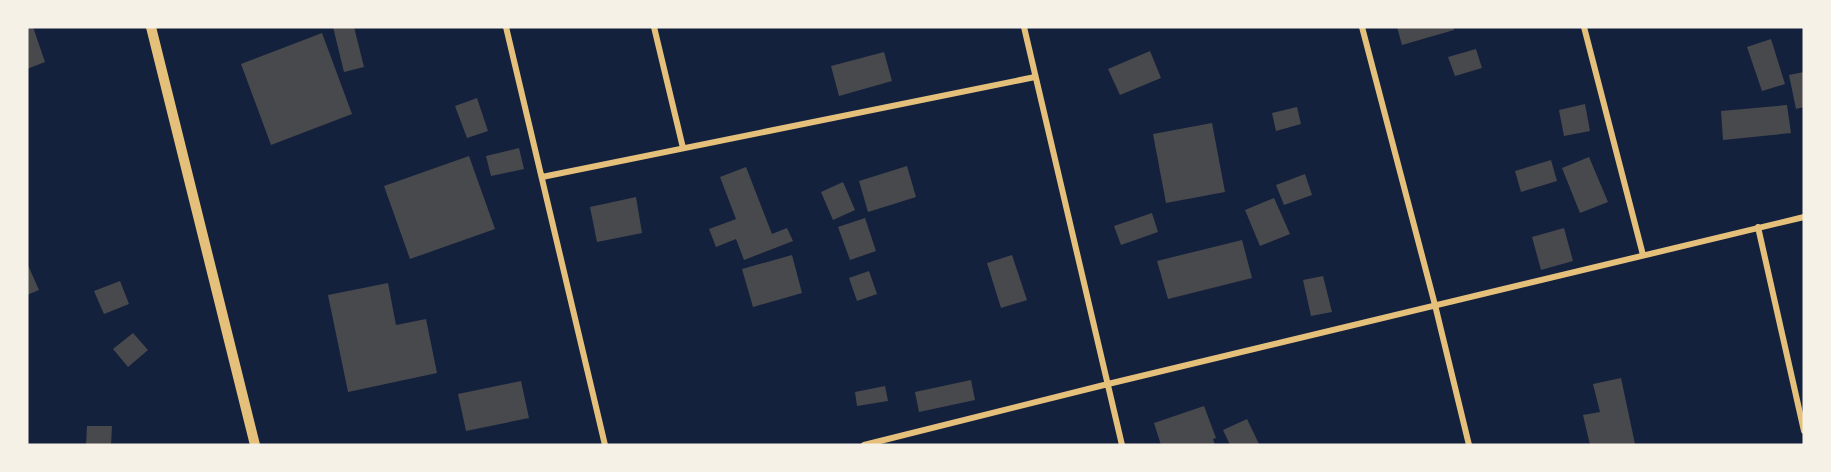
<svg xmlns="http://www.w3.org/2000/svg" width="1831" height="472" viewBox="0 0 1831 472" font-family="Signika,sans-serif">
	<rect width="100%" height="100%" fill="#14213d"/>
	<!-- building -->
	<path fill="#48494c" d="M 27,27 L 33,27 L 45,62 L 27,69 Z
		M 333,27 L 354,27 L 364,67 L 344,72 Z
		M 1397,27 L 1453,27 L 1454,30 L 1402,45 Z
		M 322,33 L 352,114 L 271,145 L 241,64 Z
		M 1771,39 L 1785,84 L 1762,91 L 1747,47 Z
		M 1476,49 L 1482,68 L 1455,76 L 1448,57 Z
		M 1150,51 L 1161,78 L 1120,95 L 1108,69 Z
		M 884,52 L 892,81 L 839,96 L 831,66 Z
		M 1804,72 L 1804,107 L 1796,109 L 1789,75 Z
		M 477,98 L 488,131 L 467,138 L 455,106 Z
		M 1585,104 L 1590,131 L 1564,136 L 1559,110 Z
		M 1787,105 L 1791,133 L 1723,140 L 1721,111 Z
		M 1297,107 L 1301,124 L 1276,131 L 1272,113 Z
		M 1212,123 L 1225,192 L 1166,203 L 1153,134 Z
		M 519,148 L 524,169 L 491,176 L 486,156 Z
		M 469,156 L 495,229 L 410,259 L 384,186 Z
		M 1589,157 L 1608,202 L 1580,213 L 1562,168 Z
		M 1551,160 L 1557,181 L 1521,192 L 1515,171 Z
		M 907,166 L 916,197 L 868,212 L 859,181 Z
		M 746,167 L 772,234 L 787,228 L 793,241 L 744,260 L 736,239 L 716,247 L 709,229 L 736,219 L 720,177 Z
		M 1305,174 L 1312,195 L 1284,205 L 1276,185 Z
		M 843,182 L 855,210 L 833,220 L 821,192 Z
		M 636,197 L 642,233 L 597,242 L 590,207 Z
		M 1274,198 L 1290,234 L 1260,246 L 1245,210 Z
		M 1152,213 L 1158,232 L 1121,245 L 1114,226 Z
		M 865,218 L 876,251 L 850,260 L 838,227 Z
		M 1564,228 L 1573,261 L 1541,270 L 1532,237 Z
		M 1242,240 L 1252,278 L 1168,299 L 1157,261 Z
		M 792,255 L 802,293 L 753,307 L 742,269 Z
		M 1012,255 L 1027,300 L 1001,308 L 987,263 Z
		M 27,263 L 39,290 L 27,295 Z
		M 869,271 L 877,294 L 857,301 L 849,278 Z
		M 1323,276 L 1332,312 L 1311,316 L 1303,280 Z
		M 120,281 L 129,304 L 104,314 L 94,291 Z
		M 388,283 L 396,325 L 426,319 L 437,373 L 348,392 L 328,295 Z
		M 133,333 L 148,350 L 128,367 L 113,349 Z
		M 1621,378 L 1635,444 L 1590,445 L 1583,415 L 1600,412 L 1593,384 Z
		M 971,380 L 975,400 L 919,412 L 915,392 Z
		M 521,381 L 529,418 L 466,431 L 458,394 Z
		M 885,386 L 888,401 L 857,406 L 855,392 Z
		M 1204,406 L 1216,438 L 1213,439 L 1215,445 L 1161,445 L 1154,423 Z
		M 1247,419 L 1259,444 L 1230,445 L 1223,430 Z
		M 87,426 L 112,426 L 111,445 L 86,445 Z"/>
	<g fill="none" stroke-linecap="round" stroke-linejoin="round">
		<!-- minor -->
		<path stroke="#e5c07b" stroke-width="6" d="M 506,27 L 605,445
			M 654,27 L 683,148
			M 1024,27 L 1122,445
			M 1362,27 L 1435,305 L 1469,445
			M 1584,27 L 1643,255
			M 542,177 L 1035,77
			M 1758,227 L 1804,431
			M 864,445 L 1108,384 L 1804,217"/>
		<!-- tertiary -->
		<path stroke="#e5c07b" stroke-width="10" d="M 151,27 L 255,445"/>
	</g>
	<!-- border -->
	<rect width="1831" height="472" fill="none" stroke="#f6f1e7" stroke-width="57"/>
</svg>
